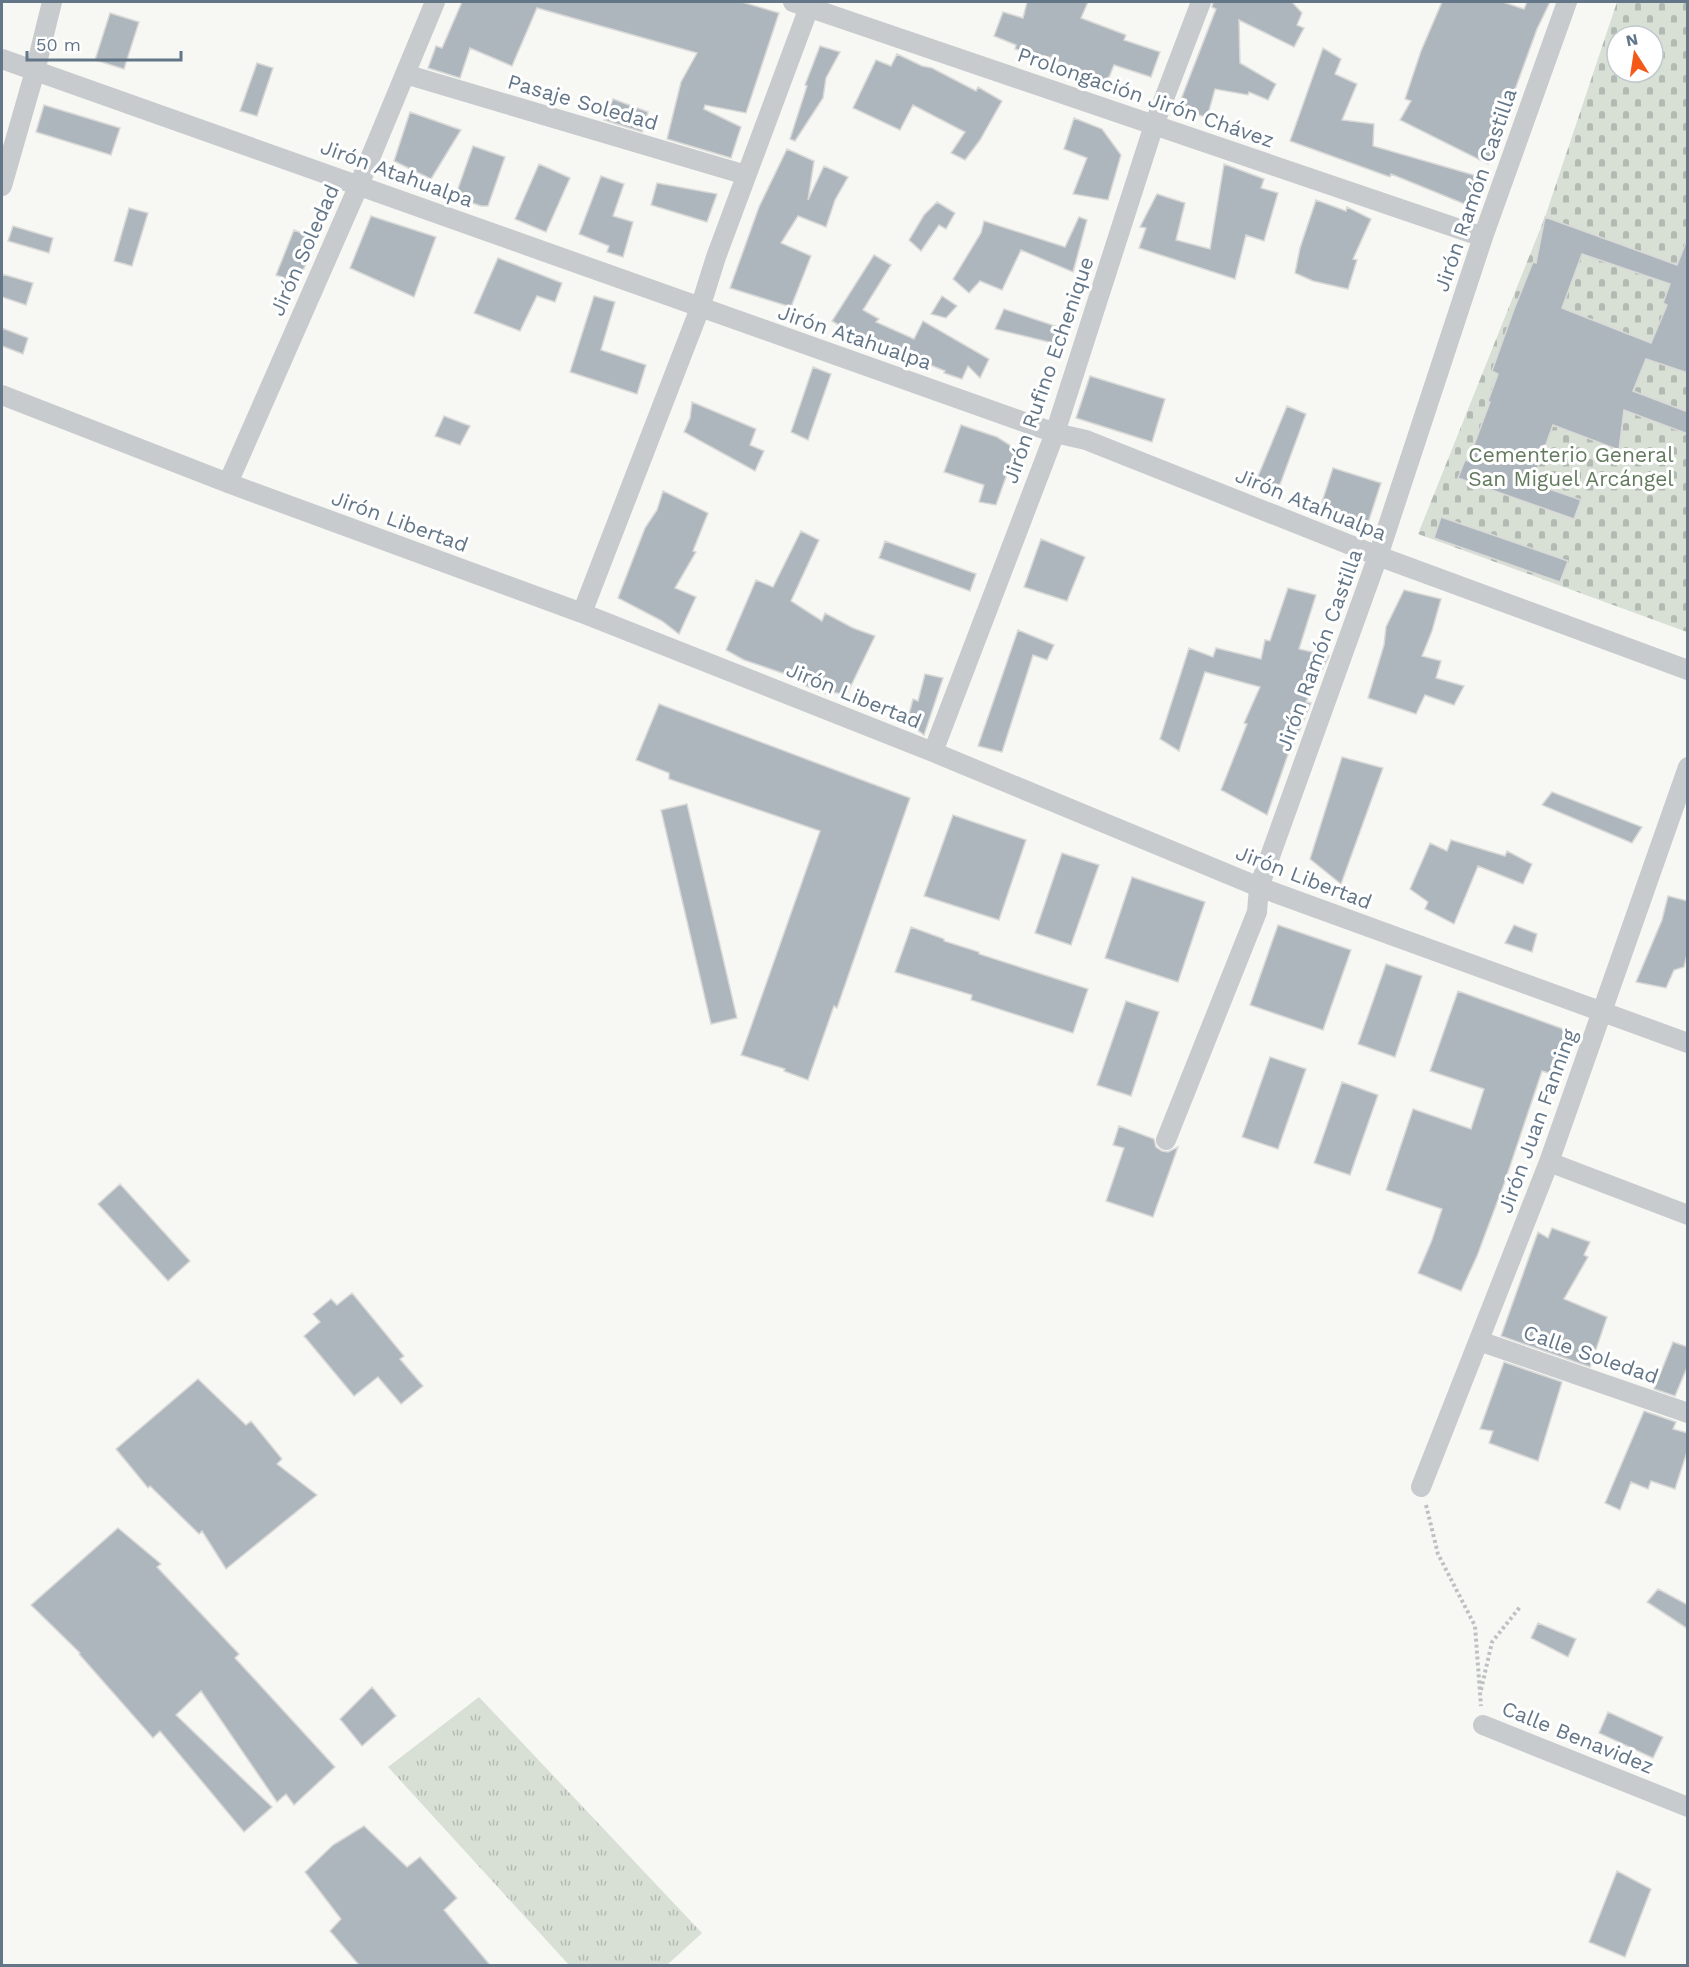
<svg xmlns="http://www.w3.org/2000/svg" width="1689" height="1967" viewBox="0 0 1689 1967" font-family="'Work Sans',sans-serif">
	<defs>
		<pattern id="grass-tufts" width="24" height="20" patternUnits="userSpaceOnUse" patternTransform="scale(1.5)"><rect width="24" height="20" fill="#d8e0d5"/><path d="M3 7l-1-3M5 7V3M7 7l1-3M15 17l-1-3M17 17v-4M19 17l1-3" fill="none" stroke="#b3bab3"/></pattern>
		<pattern id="cemetery-stones" width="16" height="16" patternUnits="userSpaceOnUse" patternTransform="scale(1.5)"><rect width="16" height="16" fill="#d8e0d5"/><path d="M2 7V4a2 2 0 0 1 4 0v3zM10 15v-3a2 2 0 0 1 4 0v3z" fill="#b3bab3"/></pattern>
	</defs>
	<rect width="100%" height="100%" fill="#f7f8f4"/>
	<!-- grass -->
	<path fill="url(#grass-tufts)" d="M 479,1697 L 702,1933 L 667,1965 L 569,1965 L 388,1767 Z"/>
	<!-- cemetery -->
	<path fill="url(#cemetery-stones)" fill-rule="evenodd" d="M 1617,2 L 1687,2 L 1687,632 L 1418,534 L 1545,217 ZM 1617,36 L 1653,36 L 1653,72 L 1617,72 Z"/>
	<!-- building -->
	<path fill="#aeb6bd" stroke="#d9d9d7" stroke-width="1.5" fill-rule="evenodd" d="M 462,2 L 742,2 L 779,13 L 746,113 L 705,105 L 704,109 L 741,127 L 731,158 L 667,139 L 681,82 L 697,53 L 537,8 L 512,66 L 470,48 L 460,78 L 428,68 L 436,46 L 442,48 Z
		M 1027,2 L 1088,2 L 1081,18 L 1126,35 L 1124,40 L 1160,52 L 1151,77 L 1114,65 L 1105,87 L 1086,80 L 1089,73 L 1051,59 L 1052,58 L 1015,49 L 1016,45 L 994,36 L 1003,12 L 1023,18 Z
		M 1213,2 L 1292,2 L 1302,13 L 1297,25 L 1304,28 L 1294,47 L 1239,20 L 1240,63 L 1276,84 L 1268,100 L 1249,92 L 1248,95 L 1215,89 L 1207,118 L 1178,107 L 1216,9 L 1212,7 Z
		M 1442,2 L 1503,2 L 1524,9 L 1527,2 L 1550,2 L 1537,29 L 1488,164 L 1400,120 L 1411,101 L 1405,99 L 1421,51 Z
		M 110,13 L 139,22 L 124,69 L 95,60 Z
		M 820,46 L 840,52 L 826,78 L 823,98 L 795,141 L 790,139 L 807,86 L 805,85 Z
		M 1323,48 L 1341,59 L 1335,74 L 1357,84 L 1342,120 L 1374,124 L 1373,146 L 1484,178 L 1472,207 L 1391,174 L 1390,177 L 1290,141 Z
		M 897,54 L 922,66 L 932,68 L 976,91 L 978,87 L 1002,101 L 980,140 L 965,160 L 951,153 L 965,132 L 913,105 L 900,130 L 853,108 L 876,60 L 891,66 Z
		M 257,63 L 273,68 L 257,116 L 240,111 Z
		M 613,99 L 648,112 L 642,132 L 604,120 Z
		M 44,105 L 120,128 L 111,155 L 36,132 Z
		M 410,112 L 461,130 L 431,179 L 394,161 Z
		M 1074,118 L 1102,129 L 1121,155 L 1108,200 L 1073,194 L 1087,158 L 1064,149 Z
		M 473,146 L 505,157 L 488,206 L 481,206 L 455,197 Z
		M 787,149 L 814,161 L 808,200 L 824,166 L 848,177 L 835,200 L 826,227 L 798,216 L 781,243 L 811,256 L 791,307 L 730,288 L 759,207 Z
		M 539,164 L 570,178 L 546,232 L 515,219 Z
		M 1224,164 L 1264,179 L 1261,188 L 1278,193 L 1264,241 L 1246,235 L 1235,279 L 1139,248 L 1146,228 L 1140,227 L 1157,194 L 1185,203 L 1176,240 L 1210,249 Z
		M 601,176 L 624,184 L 613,216 L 633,222 L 623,257 L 607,252 L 609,246 L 579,234 Z
		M 657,183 L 717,194 L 707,222 L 651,205 Z
		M 1316,200 L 1346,211 L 1347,207 L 1371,219 L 1353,259 L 1357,260 L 1348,289 L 1313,281 L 1295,273 L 1300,248 Z
		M 937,202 L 955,213 L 946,229 L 939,225 L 921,251 L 909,240 L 924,215 Z
		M 129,208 L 148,213 L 132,266 L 114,261 Z
		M 371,216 L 436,237 L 414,297 L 350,268 Z
		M 1079,217 L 1087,220 L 1073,272 L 1021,250 L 1002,290 L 980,281 L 969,293 L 953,279 L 981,233 L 984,221 L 1065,247 Z
		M 1545,217 L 1677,265 L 1686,242 L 1688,242 L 1688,373 L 1646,359 L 1633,391 L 1688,412 L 1688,434 L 1624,410 L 1619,450 L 1553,425 L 1532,483 L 1581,500 L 1574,519 L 1458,478 L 1465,460 L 1468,461 L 1490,402 L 1488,401 L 1498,374 L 1492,371 L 1513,312 L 1533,262 L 1536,263 ZM 1582,254 L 1670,284 L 1663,303 L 1667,305 L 1651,343 L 1562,308 Z
		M 13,226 L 53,238 L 49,253 L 8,241 Z
		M 294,230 L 316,239 L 298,283 L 276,275 Z
		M 874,255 L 891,265 L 863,310 L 879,319 L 876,322 L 914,339 L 923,321 L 989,359 L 980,378 L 968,366 L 962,379 L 944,373 L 945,371 L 906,355 L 863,340 L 832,321 Z
		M 498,258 L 562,283 L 555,302 L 537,296 L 520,331 L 474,313 Z
		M 2,274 L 33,283 L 26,305 L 2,297 Z
		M 594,296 L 615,302 L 601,350 L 646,365 L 637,394 L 570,372 Z
		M 942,296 L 957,306 L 946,318 L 931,314 Z
		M 1004,309 L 1058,327 L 1053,343 L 995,329 Z
		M 2,328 L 28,338 L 23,354 L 2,346 Z
		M 813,367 L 831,374 L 808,440 L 791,432 Z
		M 1090,376 L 1165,399 L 1152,442 L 1076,418 Z
		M 692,402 L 756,429 L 750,445 L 764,451 L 755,471 L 684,432 L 690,418 Z
		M 1287,406 L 1306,414 L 1278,490 L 1254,486 Z
		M 444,416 L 470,426 L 460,445 L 435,436 Z
		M 961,425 L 997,437 L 1016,449 L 996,505 L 979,502 L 984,485 L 944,472 Z
		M 1333,468 L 1381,483 L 1367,526 L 1319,511 Z
		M 663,491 L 708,513 L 693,551 L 696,552 L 675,588 L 696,597 L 679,634 L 662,621 L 618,598 L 645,528 L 657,510 Z
		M 1441,517 L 1568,561 L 1560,582 L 1434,538 Z
		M 801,531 L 819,540 L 791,601 L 822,621 L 825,613 L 853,628 L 875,636 L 847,694 L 827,692 L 826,694 L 796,682 L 797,678 L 744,660 L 726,650 L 756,580 L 773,587 Z
		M 1041,539 L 1085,557 L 1067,601 L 1024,587 Z
		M 885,541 L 976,574 L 970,591 L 879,558 Z
		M 1288,588 L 1316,595 L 1299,649 L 1329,656 L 1306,702 L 1311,703 L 1294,744 L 1292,743 L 1267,815 L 1221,790 L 1247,724 L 1244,723 L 1260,687 L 1205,672 L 1179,751 L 1160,739 L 1189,648 L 1213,657 L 1216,648 L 1261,659 L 1265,640 L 1270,641 Z
		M 1404,590 L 1441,599 L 1432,631 L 1422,656 L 1441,661 L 1436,678 L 1464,686 L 1454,705 L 1425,695 L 1416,714 L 1368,698 L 1384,645 L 1386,627 Z
		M 1018,630 L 1054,645 L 1047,660 L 1033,655 L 1002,752 L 978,746 Z
		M 925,674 L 943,678 L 924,735 L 907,722 L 913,699 L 918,701 Z
		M 659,704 L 910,798 L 837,1008 L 834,1006 L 808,1080 L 784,1071 L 785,1069 L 741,1055 L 820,831 L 669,779 L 669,773 L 636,760 Z
		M 1342,757 L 1383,768 L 1341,884 L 1310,859 Z
		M 1552,792 L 1642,827 L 1632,843 L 1542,805 Z
		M 687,804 L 737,1018 L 711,1024 L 661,810 Z
		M 953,815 L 1026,840 L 999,920 L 924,896 Z
		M 1451,840 L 1505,856 L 1507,851 L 1532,864 L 1523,884 L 1478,866 L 1454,924 L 1425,909 L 1428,902 L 1410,889 L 1430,843 L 1447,851 Z
		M 1062,853 L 1099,865 L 1071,945 L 1035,933 Z
		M 1132,877 L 1205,902 L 1178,982 L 1105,958 Z
		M 1668,896 L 1688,901 L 1688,950 L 1684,967 L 1674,970 L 1666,988 L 1636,982 L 1662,920 Z
		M 1278,925 L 1351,950 L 1323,1030 L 1250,1005 Z
		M 1514,925 L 1537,934 L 1532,952 L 1505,943 Z
		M 911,927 L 944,939 L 944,941 L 979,952 L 979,954 L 1088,989 L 1073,1033 L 971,1000 L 972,995 L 895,972 Z
		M 1386,964 L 1422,976 L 1395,1057 L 1358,1044 Z
		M 1458,991 L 1566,1030 L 1551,1074 L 1542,1071 L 1504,1184 L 1477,1256 L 1461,1291 L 1418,1273 L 1432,1240 L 1442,1209 L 1386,1190 L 1413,1109 L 1471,1129 L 1484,1089 L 1430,1071 Z
		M 1126,1001 L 1159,1012 L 1131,1096 L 1097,1085 Z
		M 1270,1057 L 1306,1069 L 1278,1149 L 1242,1137 Z
		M 1342,1082 L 1378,1095 L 1350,1175 L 1314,1163 Z
		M 1119,1126 L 1154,1139 L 1156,1147 L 1162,1151 L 1168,1152 L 1178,1147 L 1153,1217 L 1106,1201 L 1124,1148 L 1113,1145 Z
		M 120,1184 L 190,1261 L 168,1281 L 98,1204 Z
		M 1552,1228 L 1590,1242 L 1584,1255 L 1588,1257 L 1564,1299 L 1607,1317 L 1590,1367 L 1501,1336 L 1538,1232 L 1548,1238 Z
		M 352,1293 L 404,1356 L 400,1359 L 423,1386 L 401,1404 L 378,1377 L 354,1396 L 304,1336 L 320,1322 L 313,1314 L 331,1299 L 337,1305 Z
		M 1673,1342 L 1688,1347 L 1688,1365 L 1675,1396 L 1654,1389 Z
		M 1504,1362 L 1562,1382 L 1538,1461 L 1489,1443 L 1493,1431 L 1480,1429 Z
		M 198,1379 L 246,1425 L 251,1421 L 282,1459 L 277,1464 L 317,1495 L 226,1569 L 202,1531 L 199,1534 L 150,1486 L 148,1488 L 116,1449 Z
		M 1644,1411 L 1676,1422 L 1673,1429 L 1688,1433 L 1688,1449 L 1675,1489 L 1651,1481 L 1648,1489 L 1631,1482 L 1620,1510 L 1605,1503 Z
		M 118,1528 L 161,1564 L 157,1567 L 239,1654 L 235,1658 L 335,1767 L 294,1805 L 286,1794 L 277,1802 L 201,1691 L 176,1715 L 272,1807 L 244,1832 L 160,1731 L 153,1738 L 79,1654 L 80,1653 L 31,1605 Z
		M 1658,1589 L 1688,1605 L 1688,1629 L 1647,1602 Z
		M 1538,1623 L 1576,1639 L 1568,1657 L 1531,1638 Z
		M 372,1687 L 396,1716 L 362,1746 L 340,1719 Z
		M 1608,1712 L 1663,1737 L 1653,1758 L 1599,1733 Z
		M 364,1826 L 407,1867 L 420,1857 L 457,1898 L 444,1910 L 490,1965 L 359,1965 L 330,1931 L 341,1919 L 305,1872 L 333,1845 Z
		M 1617,1871 L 1651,1889 L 1625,1957 L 1589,1942 Z"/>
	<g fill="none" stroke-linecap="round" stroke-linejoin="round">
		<!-- path -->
		<path stroke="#bec1c3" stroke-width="4" stroke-dasharray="3 3" stroke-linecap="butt" d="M 1426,1505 L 1438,1554 L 1475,1626 L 1481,1706
			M 1481,1690 L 1492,1642 L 1520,1607"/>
		<!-- street -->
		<path stroke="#c7cbce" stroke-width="20" d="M 793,2 L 1483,237
			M 2,59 L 1055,433 L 1086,440 L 1378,556 L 1688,670
			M 405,74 L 746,175
			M 2,186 L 35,71 L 52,2
			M 2,395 L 228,483 L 582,613 L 933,752 L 1259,887 L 1688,1043
			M 228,483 L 359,185 L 435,2
			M 582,613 L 700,308 L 716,257 L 811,2
			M 933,752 L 1055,433 L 1154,125 L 1201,2
			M 1166,1140 L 1257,912 L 1259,887 L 1378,556 L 1483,237 L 1567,2
			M 1549,1162 L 1688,1215
			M 1479,1341 L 1688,1413
			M 1421,1487 L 1549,1162 L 1688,767
			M 1483,1725 L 1688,1807"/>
	</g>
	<g text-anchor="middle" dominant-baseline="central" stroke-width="6" stroke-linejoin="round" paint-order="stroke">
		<!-- street labels -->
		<g font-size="21" fill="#637688" stroke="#fff">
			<text transform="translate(1146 97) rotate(19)">Prolongación Jirón Chávez</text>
			<text transform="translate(583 102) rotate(16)">Pasaje Soledad</text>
			<text transform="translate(397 173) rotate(20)">Jirón Atahualpa</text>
			<text transform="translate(1475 190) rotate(-71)">Jirón Ramón Castilla</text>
			<text transform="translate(304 250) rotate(-66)">Jirón Soledad</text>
			<text transform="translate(855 337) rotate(19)">Jirón Atahualpa</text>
			<text transform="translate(1048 370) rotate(-71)">Jirón Rufino Echenique</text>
			<text transform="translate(1311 504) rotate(22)">Jirón Atahualpa</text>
			<text transform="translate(400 521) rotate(20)">Jirón Libertad</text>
			<text transform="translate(1319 650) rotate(-70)">Jirón Ramón Castilla</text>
			<text transform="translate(854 695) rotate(22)">Jirón Libertad</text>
			<text transform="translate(1304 877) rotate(21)">Jirón Libertad</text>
			<text transform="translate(1537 1121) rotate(-70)">Jirón Juan Fanning</text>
			<text transform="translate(1591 1354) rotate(19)">Calle Soledad</text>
			<text transform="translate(1578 1737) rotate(22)">Calle Benavidez</text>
		</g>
		<!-- park labels -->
		<g font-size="21" fill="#637a5f" stroke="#fff">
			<text x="1571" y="454">Cementerio General<tspan x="1571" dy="24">San Miguel Arcángel</tspan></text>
		</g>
	</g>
	<!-- border -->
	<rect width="1689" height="1967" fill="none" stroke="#637688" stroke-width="6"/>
	<!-- north arrow -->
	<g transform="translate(1635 54) rotate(348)"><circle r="28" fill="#ffffff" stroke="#c1c8cf" stroke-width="1.5"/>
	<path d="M0-4.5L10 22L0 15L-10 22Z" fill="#f45918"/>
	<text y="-9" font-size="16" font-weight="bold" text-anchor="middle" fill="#637688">N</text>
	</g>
	<!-- scale -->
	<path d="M27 51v9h154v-9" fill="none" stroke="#637688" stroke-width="3"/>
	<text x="36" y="51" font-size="18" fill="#637688" stroke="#ffffff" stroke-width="4.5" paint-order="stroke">50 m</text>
</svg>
